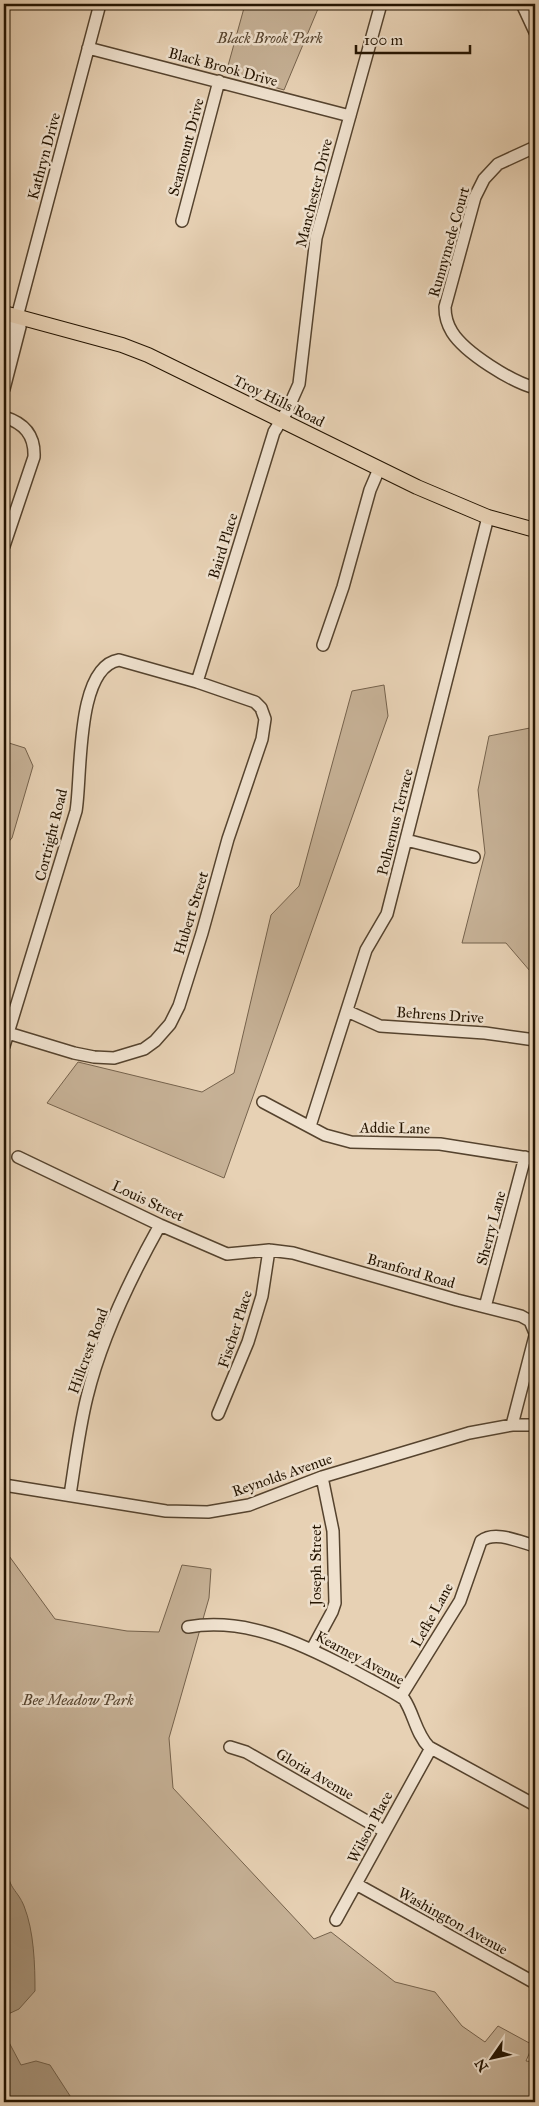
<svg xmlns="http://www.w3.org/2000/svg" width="539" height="2106" viewBox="0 0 539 2106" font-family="'IM FELL Great Primer',serif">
	<rect width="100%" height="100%" fill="#e7d1b4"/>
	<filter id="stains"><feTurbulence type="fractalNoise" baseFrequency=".004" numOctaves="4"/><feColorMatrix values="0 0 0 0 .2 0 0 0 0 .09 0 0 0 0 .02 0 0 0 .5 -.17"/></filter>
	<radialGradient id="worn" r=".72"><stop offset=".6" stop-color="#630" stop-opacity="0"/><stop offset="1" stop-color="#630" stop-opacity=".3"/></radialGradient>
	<!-- green -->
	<path fill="#c6b196" stroke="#75624c" d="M 231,4 L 320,4 L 284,90 L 226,73 L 244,8 Z
		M 384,685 L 388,716 L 224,1178 L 47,1103 L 78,1062 L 202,1092 L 234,1073 L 271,915 L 299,886 L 352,691 Z
		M 535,727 L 535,970 L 530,971 L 506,943 L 462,943 L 485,853 L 478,790 L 489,736 Z
		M 9,743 L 25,748 L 33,766 L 12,838 L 4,847 L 4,763 Z
		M 4,1549 L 55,1619 L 127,1631 L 159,1632 L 182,1565 L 211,1569 L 209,1598 L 169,1738 L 173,1788 L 314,1939 L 331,1932 L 395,1982 L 435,1992 L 462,2026 L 485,2042 L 498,2026 L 533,2045 L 526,2061 L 535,2062 L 535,2102 L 502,2102 L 498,2099 L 494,2102 L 4,2102 Z"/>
	<!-- water -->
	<path fill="#a59177" stroke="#715f48" d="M 4,1866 L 7,1868 C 9,1890 17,1889 24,1906 C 34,1931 35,1965 35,1991 L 19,2009 L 4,2016 Z
		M 4,2033 L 21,2065 L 36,2061 L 50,2065 L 74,2102 L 4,2102 Z"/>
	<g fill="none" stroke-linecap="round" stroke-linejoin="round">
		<defs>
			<path id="minor" d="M 522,4 L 535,32
				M 88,48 L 350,116
				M 535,147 L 498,164 L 484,179 L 475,197 L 445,307 C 445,316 447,324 452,332 C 465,353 512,382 535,388
				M 182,221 L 219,81
				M 4,351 L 10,324 L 17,317 L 100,4
				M 4,389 L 20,327 L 17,317
				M 4,417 C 24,423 35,435 34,457 L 4,546
				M 323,645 L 343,587 L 370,490 L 379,469
				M 197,682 L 274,432 L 287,411 L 299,384 L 316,238 L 381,4
				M 406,840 L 474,857
				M 347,1011 L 380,1026 L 485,1033 L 535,1040
				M 4,1046 L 76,811 C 82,777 75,667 119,660 L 197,682 L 255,702 L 261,708 L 265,719 L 262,739 L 228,839 L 202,933 L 179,1006 L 170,1024 L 155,1041 L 144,1049 L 114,1058 L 94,1057 L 74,1053 L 8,1033
				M 263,1102 L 325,1135 L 351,1142 L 440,1144 L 535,1159
				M 310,1126 L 366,950 L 387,914 L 488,517
				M 18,1157 L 160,1225 L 227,1254 L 269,1250 L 293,1253 L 457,1300 L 521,1316 L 530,1321 L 535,1333
				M 485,1307 L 525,1157
				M 218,1414 L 248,1342 L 262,1296 L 269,1250
				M 512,1425 L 535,1336
				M 4,1485 L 166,1511 L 208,1512 L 249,1505 L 322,1477 L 469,1433 L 512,1425 L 535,1425
				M 70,1495 C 75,1463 79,1429 87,1397 C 101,1339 131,1277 160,1225
				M 188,1627 C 246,1617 300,1643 350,1669 C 368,1679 387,1688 404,1699 C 414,1714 416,1734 429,1747 L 535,1805
				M 312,1649 L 332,1612 L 335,1603 L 333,1531 L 322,1477
				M 401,1696 L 460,1601 L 481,1541 C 495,1530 520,1542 535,1546
				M 230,1747 L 246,1752 L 384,1831
				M 356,1884 L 535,1983
				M 336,1920 L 431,1748"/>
			<path id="major" d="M 4,313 L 122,345 L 148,355 L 417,487 L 488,517 L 535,530"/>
		</defs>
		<!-- minor casing -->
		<use href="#minor" stroke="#55432e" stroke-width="14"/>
		<!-- major casing -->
		<use href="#major" stroke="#241401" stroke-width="16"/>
		<!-- minor -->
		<use href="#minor" stroke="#efe1ce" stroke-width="11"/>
		<!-- major -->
		<use href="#major" stroke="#e7d1b4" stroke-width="14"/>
	</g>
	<g text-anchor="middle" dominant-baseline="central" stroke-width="5" stroke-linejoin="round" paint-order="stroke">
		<!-- park labels -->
		<g font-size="15" font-style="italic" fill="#55432e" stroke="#efe1ce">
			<text x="270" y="38">Black Brook Park</text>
			<text x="78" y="1700">Bee Meadow Park</text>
		</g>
		<!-- street labels -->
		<g font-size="15" fill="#241401" stroke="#efe1ce">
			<text transform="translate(223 67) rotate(15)">Black Brook Drive</text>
			<text transform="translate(186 147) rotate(-75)">Seamount Drive</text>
			<text transform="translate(44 156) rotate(-75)">Kathryn Drive</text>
			<text transform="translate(314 193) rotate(-76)">Manchester Drive</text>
			<text transform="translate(449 242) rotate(-74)">Runnymede Court</text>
			<text transform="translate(279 401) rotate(26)">Troy Hills Road</text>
			<text transform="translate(223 546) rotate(-73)">Baird Place</text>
			<text transform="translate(395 822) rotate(-76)">Polhemus Terrace</text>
			<text transform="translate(51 835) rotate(-76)">Cortright Road</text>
			<text transform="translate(191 913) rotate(-73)">Hubert Street</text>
			<text transform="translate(440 1015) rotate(4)">Behrens Drive</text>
			<text transform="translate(395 1128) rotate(1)">Addie Lane</text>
			<text transform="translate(148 1201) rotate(25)">Louis Street</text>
			<text transform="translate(491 1228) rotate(-75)">Sherry Lane</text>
			<text transform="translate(411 1271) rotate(16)">Branford Road</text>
			<text transform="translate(235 1329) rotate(-72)">Fischer Place</text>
			<text transform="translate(88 1351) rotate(-70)">Hillcrest Road</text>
			<text transform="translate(282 1475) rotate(-19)">Reynolds Avenue</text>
			<text transform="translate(316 1565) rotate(-90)">Joseph Street</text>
			<text transform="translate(432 1615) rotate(-61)">Lefke Lane</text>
			<text transform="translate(360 1658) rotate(28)">Kearney Avenue</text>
			<text transform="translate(315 1774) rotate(30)">Gloria Avenue</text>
			<text transform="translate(370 1827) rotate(-62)">Wilson Place</text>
			<text transform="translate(453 1921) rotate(29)">Washington Avenue</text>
		</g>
	</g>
	<!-- margin -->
	<rect width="539" height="2106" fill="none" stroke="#e7d1b4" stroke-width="20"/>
	<rect x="5" y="5" width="529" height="2096" fill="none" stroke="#241401" stroke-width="2.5"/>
	<rect x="10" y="10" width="519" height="2086" fill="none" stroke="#241401"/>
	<!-- north arrow -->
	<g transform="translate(492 2058) rotate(236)" stroke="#efe1ce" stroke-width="4" paint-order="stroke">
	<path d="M0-4L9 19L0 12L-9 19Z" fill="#241401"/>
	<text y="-8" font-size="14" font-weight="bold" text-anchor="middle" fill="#241401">N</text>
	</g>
	<!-- scale -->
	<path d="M356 45v8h114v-8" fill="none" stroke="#241401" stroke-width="2.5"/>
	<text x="364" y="45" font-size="15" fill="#241401" stroke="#efe1ce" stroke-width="4" paint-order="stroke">100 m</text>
	<rect width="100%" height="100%" filter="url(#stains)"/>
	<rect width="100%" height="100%" fill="url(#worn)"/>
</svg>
